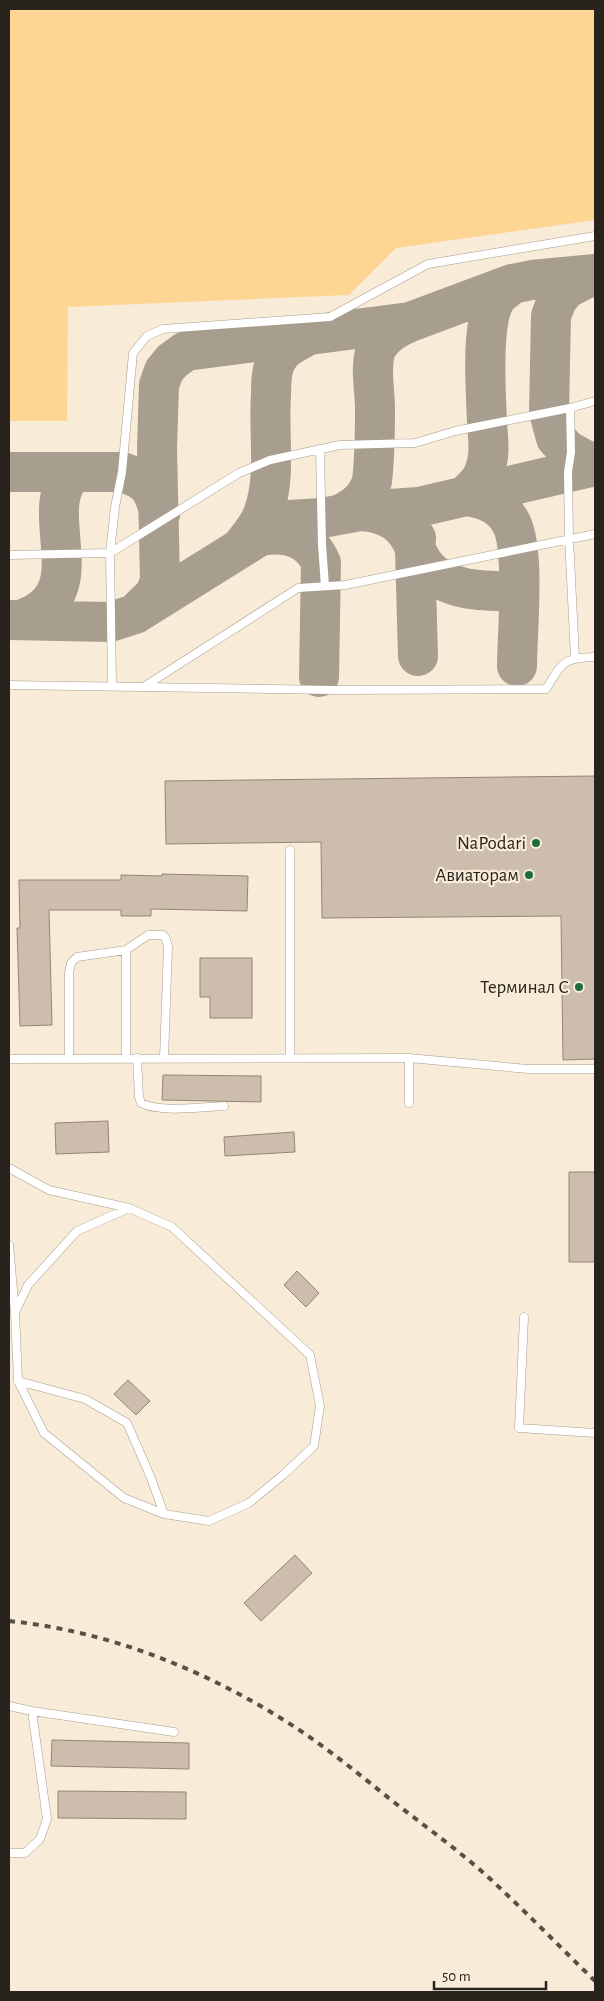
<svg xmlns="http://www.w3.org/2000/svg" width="604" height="2001" viewBox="0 0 604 2001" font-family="'Alegreya Sans',sans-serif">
	<rect width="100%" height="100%" fill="#f8ebd8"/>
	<!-- green -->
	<path fill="#fed694" d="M 9,9 L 595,9 L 595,220 L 396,248 L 349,295 L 68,307 L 67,421 L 9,421 Z"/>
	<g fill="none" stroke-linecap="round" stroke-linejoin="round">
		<!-- taxiway -->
		<path stroke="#a89e8f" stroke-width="40" d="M 595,274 L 566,289 L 557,300 L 551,316 L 549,412 L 556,438 L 567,450 L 585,460 L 595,462
			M 9,472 L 122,472 C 149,481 153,488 160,515
			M 465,496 C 472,489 481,482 484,472 C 491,455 488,440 487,422 C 486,392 480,321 497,297 C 501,292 508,288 512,284
			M 465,496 C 482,498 501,505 510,521 C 526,546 517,634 517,666
			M 362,511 C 388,513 406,524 415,549 L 418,656
			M 341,514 C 356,507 367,498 372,481 C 375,457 375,432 375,408 C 375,390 369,364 377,347 C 384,335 397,327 410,322
			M 261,536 C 285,531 311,538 321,563 L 319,677
			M 416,538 L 415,549 C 419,555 422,563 427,568 C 449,593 488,591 519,591
			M 242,546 C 250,536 259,526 263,514 C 277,477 268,434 271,395 C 271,384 271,371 276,361 C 283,347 296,342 309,335
			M 135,614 L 155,594 L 160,581 L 157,448 L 159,385 L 164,371 L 172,361 L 186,351 L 410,322 L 512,284 L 532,280 L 595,274
			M 23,619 C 99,592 32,510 74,472
			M 9,620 L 110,622 L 135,614 L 276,526 L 289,520 L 322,518 L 360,511 L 419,507 L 595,466"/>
	</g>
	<!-- building -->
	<path fill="#cdbdad" stroke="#948575" d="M 595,776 L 595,1059 L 563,1060 L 561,916 L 322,918 L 321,842 L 166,844 L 165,781 Z
		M 162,874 L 248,876 L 247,911 L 151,909 L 151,916 L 121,916 L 121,910 L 49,910 L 52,1025 L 20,1026 L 17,928 L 20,928 L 19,880 L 121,880 L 121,875 L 162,876 Z
		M 200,958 L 252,958 L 252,1018 L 210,1018 L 210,997 L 200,997 Z
		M 163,1075 L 261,1076 L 261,1102 L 162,1100 Z
		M 108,1121 L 109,1152 L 56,1154 L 55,1123 Z
		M 294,1132 L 295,1152 L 225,1156 L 224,1137 Z
		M 569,1172 L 595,1172 L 595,1262 L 569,1262 Z
		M 297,1271 L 319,1293 L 306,1307 L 284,1285 Z
		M 128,1380 L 150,1401 L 136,1415 L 114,1394 Z
		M 295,1555 L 312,1573 L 261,1621 L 244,1603 Z
		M 52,1740 L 189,1743 L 189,1769 L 51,1766 Z
		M 58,1791 L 186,1792 L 186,1819 L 58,1818 Z"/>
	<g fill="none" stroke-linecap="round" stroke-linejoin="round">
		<defs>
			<path id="service" d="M 570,408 L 571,452 L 568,472 L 569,538 L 575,658
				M 320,449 L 322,545 L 325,586
				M 9,555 L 110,553 L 239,473 L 270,460 L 340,445 L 415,443 L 455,431 L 570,408 L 595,401
				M 9,685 L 333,690 L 546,689 C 563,662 562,658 595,657
				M 145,686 L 298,588 L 345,585 L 595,534
				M 112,687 L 110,553 L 115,507 L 122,472 L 133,353 L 147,336 L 163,329 L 330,317 L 428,264 L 595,236
				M 69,1058 L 69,973 L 71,963 L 77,957 L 126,950
				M 126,1058 L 126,950 L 148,935 L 163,935 L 166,939 L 168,947 L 164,1058
				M 137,1058 L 139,1097 L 141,1103 C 161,1113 201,1107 224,1106
				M 290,1058 L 290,850
				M 409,1058 L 409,1103
				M 9,1059 L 409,1058 L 528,1069 L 595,1069
				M 9,1168 L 49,1190 L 129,1208 L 172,1227 L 310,1355 L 320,1406 L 314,1446 L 283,1475 L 249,1503 L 209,1521 L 164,1514 L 124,1498 L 44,1433 L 18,1381 L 15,1312 L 9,1245
				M 16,1310 L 28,1285 L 77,1231 L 129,1208
				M 524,1317 L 519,1428 L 595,1433
				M 18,1381 L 85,1399 L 127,1423 L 151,1478 L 164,1514
				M 9,1706 L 32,1711 L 174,1732
				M 9,1853 L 25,1853 L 40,1839 L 47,1819 L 32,1711"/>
		</defs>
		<!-- service casing -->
		<use href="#service" stroke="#a99d8b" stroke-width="9"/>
		<!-- service -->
		<use href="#service" stroke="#fff" stroke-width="8"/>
		<!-- rail -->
		<path stroke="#575046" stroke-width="4" stroke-dasharray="6 6" stroke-linecap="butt" d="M 9,1621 C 108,1631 203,1669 287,1722 C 325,1746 360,1775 395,1803 C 426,1827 458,1850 487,1876 C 524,1910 559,1946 595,1981"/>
	</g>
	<!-- markers -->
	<g fill="#1d6c3b" stroke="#f8ebd8" stroke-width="2">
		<circle cx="536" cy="843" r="5"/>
		<circle cx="529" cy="875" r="5"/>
		<circle cx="579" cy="987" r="5"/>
	</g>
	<g text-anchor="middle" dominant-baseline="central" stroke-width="4.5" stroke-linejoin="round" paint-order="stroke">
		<!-- poi labels -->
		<g font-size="19" fill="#28231c" stroke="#f8ebd8" text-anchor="end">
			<text x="526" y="843">NaPodari</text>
			<text x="519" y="875">Авиаторам</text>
			<text x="569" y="987">Терминал С</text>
		</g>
	</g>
	<!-- border -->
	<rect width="604" height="2001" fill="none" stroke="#28231c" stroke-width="20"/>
	<!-- scale -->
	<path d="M434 1981v8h112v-8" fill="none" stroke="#28231c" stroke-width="2.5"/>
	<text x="442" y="1981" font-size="15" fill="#28231c" stroke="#f8ebd8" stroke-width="4" paint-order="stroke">50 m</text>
</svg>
